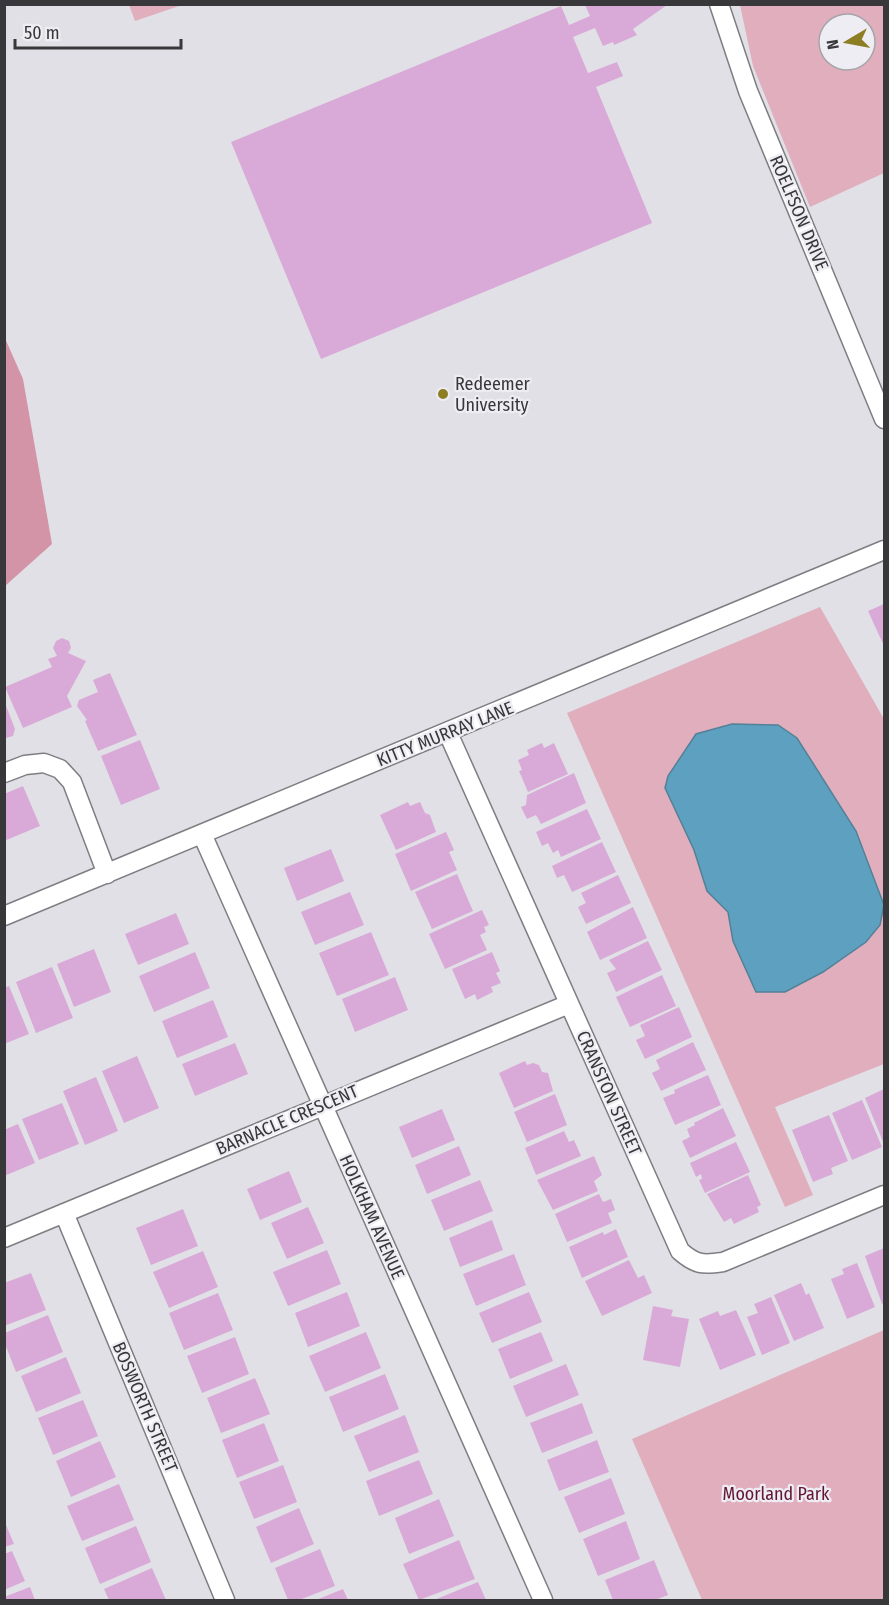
<svg xmlns="http://www.w3.org/2000/svg" width="889" height="1605" viewBox="0 0 889 1605" font-family="'Fira Sans Condensed',sans-serif">
	<rect width="100%" height="100%" fill="#e1e0e6"/>
	<!-- green -->
	<path fill="#e0aebc" fill-rule="evenodd" d="M 182,5 L 135,21 L 129,5 L 129,4 Z
		M 740,5 L 884,5 L 884,173 L 810,207 L 753,66 ZM 829,24 L 865,24 L 865,60 L 829,60 Z
		M 820,607 L 884,719 L 884,1064 L 775,1107 L 813,1195 L 785,1207 L 567,713 Z
		M 884,1330 L 884,1600 L 702,1600 L 632,1439 Z"/>
	<!-- forest -->
	<path fill="#d494a7" d="M 4,336 L 23,379 L 52,544 L 5,586 Z"/>
	<!-- water -->
	<path fill="#5ea0bf" stroke="#538197" stroke-width="1.5" d="M 732,724 L 778,725 L 797,738 L 856,831 L 884,905 L 880,925 L 866,942 L 823,972 L 785,992 L 756,992 L 733,941 L 728,912 L 707,891 L 694,850 L 665,788 L 668,776 L 696,734 Z"/>
	<!-- building -->
	<path fill="#d9aad7" d="M 585,5 L 667,5 L 633,29 L 637,35 L 614,45 L 613,42 L 603,46 L 595,28 L 573,37 L 588,73 L 617,62 L 623,76 L 596,87 L 652,223 L 321,359 L 231,142 L 561,6 L 569,25 L 590,16 Z
		M 884,604 L 884,646 L 868,611 Z
		M 62,638 L 69,641 L 71,648 L 68,653 L 86,661 L 67,696 L 72,707 L 23,728 L 5,687 L 52,667 L 48,659 L 57,656 L 53,648 L 56,641 Z
		M 110,673 L 137,735 L 98,751 L 85,721 L 87,720 L 77,706 L 79,700 L 98,692 L 93,680 Z
		M 5,703 L 15,729 L 13,736 L 6,738 Z
		M 140,740 L 160,789 L 121,805 L 101,756 Z
		M 542,743 L 544,748 L 554,743 L 568,774 L 528,792 L 519,771 L 522,770 L 518,760 L 529,755 L 527,750 Z
		M 574,773 L 586,803 L 541,824 L 536,815 L 527,819 L 521,807 L 526,805 L 527,795 Z
		M 23,786 L 40,826 L 4,841 L 4,794 Z
		M 408,802 L 410,806 L 420,802 L 425,813 L 430,815 L 436,832 L 396,850 L 380,815 Z
		M 587,809 L 601,839 L 561,857 L 558,850 L 553,853 L 548,843 L 542,846 L 536,832 Z
		M 446,832 L 454,850 L 449,852 L 457,870 L 411,891 L 395,854 Z
		M 602,842 L 616,872 L 572,892 L 564,875 L 557,878 L 552,866 Z
		M 331,849 L 344,881 L 297,901 L 284,868 Z
		M 457,874 L 473,911 L 432,929 L 415,892 Z
		M 618,875 L 631,903 L 586,924 L 578,907 L 586,903 L 581,893 Z
		M 350,892 L 364,925 L 315,945 L 301,912 Z
		M 633,907 L 647,938 L 600,960 L 587,932 Z
		M 482,910 L 489,925 L 484,927 L 486,932 L 480,935 L 487,950 L 445,969 L 429,934 Z
		M 176,913 L 189,944 L 138,965 L 125,934 Z
		M 371,932 L 389,975 L 337,996 L 319,953 Z
		M 648,941 L 662,970 L 616,992 L 607,973 L 616,969 L 609,960 Z
		M 94,949 L 111,992 L 74,1007 L 57,964 Z
		M 195,952 L 210,988 L 154,1012 L 139,976 Z
		M 492,952 L 500,971 L 496,973 L 501,983 L 491,987 L 493,992 L 477,1000 L 475,994 L 465,999 L 452,969 Z
		M 52,967 L 73,1018 L 36,1033 L 16,982 Z
		M 662,975 L 676,1006 L 630,1027 L 616,997 Z
		M 395,977 L 408,1010 L 355,1032 L 342,999 Z
		M 9,986 L 29,1034 L 4,1044 L 4,988 Z
		M 213,1000 L 228,1037 L 177,1058 L 162,1021 Z
		M 679,1007 L 692,1037 L 645,1059 L 636,1040 L 645,1036 L 640,1025 Z
		M 693,1042 L 706,1070 L 661,1091 L 652,1073 L 660,1069 L 656,1060 Z
		M 235,1043 L 248,1074 L 195,1096 L 182,1064 Z
		M 137,1056 L 159,1108 L 124,1123 L 102,1071 Z
		M 525,1061 L 527,1065 L 533,1063 L 539,1065 L 542,1072 L 548,1073 L 553,1091 L 514,1108 L 499,1073 Z
		M 708,1075 L 721,1105 L 675,1125 L 663,1098 L 675,1093 L 674,1090 Z
		M 96,1077 L 118,1131 L 85,1145 L 63,1091 Z
		M 884,1089 L 884,1144 L 865,1098 Z
		M 555,1094 L 567,1125 L 527,1142 L 514,1112 Z
		M 862,1100 L 882,1147 L 852,1160 L 832,1113 Z
		M 62,1103 L 79,1144 L 39,1160 L 22,1119 Z
		M 723,1108 L 736,1136 L 690,1158 L 682,1141 L 690,1137 L 687,1129 L 695,1125 L 694,1123 Z
		M 442,1109 L 455,1140 L 412,1158 L 399,1127 Z
		M 829,1115 L 848,1161 L 831,1168 L 833,1174 L 813,1182 L 792,1130 Z
		M 18,1124 L 35,1163 L 4,1176 L 4,1130 Z
		M 564,1131 L 569,1142 L 574,1140 L 581,1156 L 536,1175 L 525,1148 Z
		M 736,1142 L 750,1172 L 705,1193 L 699,1180 L 702,1179 L 701,1174 L 696,1177 L 690,1163 Z
		M 459,1146 L 471,1175 L 427,1194 L 415,1165 Z
		M 594,1156 L 602,1175 L 594,1181 L 598,1191 L 553,1210 L 537,1180 Z
		M 289,1171 L 302,1202 L 260,1220 L 247,1189 Z
		M 748,1175 L 761,1205 L 757,1207 L 759,1212 L 734,1224 L 731,1218 L 724,1222 L 707,1194 Z
		M 480,1180 L 493,1211 L 444,1231 L 431,1200 Z
		M 599,1194 L 603,1202 L 611,1199 L 615,1210 L 608,1213 L 612,1223 L 567,1242 L 555,1214 Z
		M 308,1207 L 324,1243 L 287,1259 L 271,1223 Z
		M 183,1209 L 198,1246 L 151,1265 L 136,1228 Z
		M 492,1220 L 503,1250 L 460,1267 L 449,1238 Z
		M 616,1229 L 628,1257 L 582,1278 L 569,1247 L 603,1232 L 604,1235 Z
		M 884,1248 L 884,1303 L 882,1304 L 865,1256 Z
		M 327,1250 L 341,1284 L 288,1306 L 273,1272 Z
		M 203,1251 L 218,1287 L 169,1308 L 153,1272 Z
		M 514,1254 L 526,1285 L 476,1306 L 463,1274 Z
		M 629,1260 L 638,1278 L 644,1275 L 652,1293 L 602,1316 L 585,1281 Z
		M 857,1263 L 875,1307 L 847,1319 L 831,1279 L 844,1274 L 842,1269 Z
		M 31,1273 L 46,1310 L 4,1326 L 4,1283 Z
		M 801,1283 L 806,1295 L 809,1293 L 824,1328 L 794,1341 L 774,1295 Z
		M 347,1292 L 360,1326 L 308,1347 L 295,1313 Z
		M 529,1292 L 542,1322 L 492,1343 L 479,1313 Z
		M 218,1293 L 233,1330 L 184,1350 L 169,1313 Z
		M 771,1297 L 790,1343 L 762,1355 L 747,1317 L 758,1313 L 754,1304 Z
		M 653,1306 L 673,1310 L 671,1316 L 689,1319 L 680,1367 L 643,1360 Z
		M 736,1310 L 756,1355 L 720,1370 L 699,1319 L 718,1311 L 720,1316 Z
		M 48,1315 L 63,1352 L 16,1372 L 5,1344 L 5,1333 Z
		M 366,1332 L 381,1368 L 325,1392 L 309,1356 Z
		M 541,1332 L 553,1361 L 510,1379 L 498,1349 Z
		M 235,1337 L 249,1374 L 202,1393 L 187,1356 Z
		M 66,1357 L 81,1393 L 36,1412 L 21,1376 Z
		M 566,1364 L 579,1395 L 526,1417 L 513,1386 Z
		M 385,1374 L 399,1409 L 343,1432 L 329,1397 Z
		M 255,1378 L 270,1414 L 221,1433 L 207,1398 Z
		M 83,1400 L 98,1436 L 53,1455 L 38,1418 Z
		M 582,1403 L 593,1433 L 542,1453 L 530,1423 Z
		M 405,1415 L 419,1452 L 369,1472 L 354,1436 Z
		M 264,1423 L 279,1461 L 237,1478 L 222,1440 Z
		M 597,1440 L 609,1472 L 559,1491 L 547,1460 Z
		M 100,1441 L 116,1477 L 71,1497 L 56,1461 Z
		M 419,1460 L 433,1494 L 379,1516 L 366,1481 Z
		M 283,1465 L 297,1502 L 254,1519 L 239,1482 Z
		M 611,1478 L 625,1514 L 579,1533 L 564,1497 Z
		M 119,1484 L 134,1520 L 82,1541 L 67,1506 Z
		M 439,1499 L 454,1536 L 409,1554 L 395,1518 Z
		M 299,1508 L 314,1544 L 271,1563 L 256,1527 Z
		M 4,1520 L 14,1544 L 4,1547 Z
		M 626,1521 L 640,1559 L 598,1576 L 583,1539 Z
		M 136,1526 L 151,1562 L 100,1584 L 85,1548 Z
		M 459,1540 L 475,1579 L 419,1600 L 403,1564 Z
		M 320,1549 L 335,1586 L 299,1600 L 288,1600 L 275,1568 Z
		M 12,1551 L 25,1581 L 4,1590 L 4,1554 Z
		M 654,1560 L 668,1595 L 655,1600 L 613,1600 L 605,1580 Z
		M 152,1568 L 166,1600 L 109,1600 L 104,1589 Z
		M 478,1582 L 486,1600 L 434,1600 Z
		M 30,1587 L 35,1600 L 4,1600 L 4,1597 Z
		M 343,1589 L 348,1600 L 316,1600 Z"/>
	<g fill="none" stroke-linecap="round" stroke-linejoin="round">
		<defs>
			<path id="minor" d="M 719,4 L 748,91 L 884,419
				M 448,733 L 680,1251 C 696,1265 703,1265 723,1262 L 884,1195
				M 4,773 L 25,765 L 44,763 L 60,769 L 72,782 L 107,874
				M 202,834 L 543,1600
				M 4,916 L 884,550
				M 64,1213 L 225,1600
				M 4,1238 L 569,1004"/>
		</defs>
		<!-- minor casing -->
		<use href="#minor" stroke="#7e7d82" stroke-width="21"/>
		<!-- minor -->
		<use href="#minor" stroke="#fff" stroke-width="18"/>
	</g>
	<!-- markers -->
	<circle fill="#8d7d23" stroke="#eeedf3" stroke-width="2" cx="443" cy="394" r="6"/>
	<g text-anchor="middle" dominant-baseline="central" stroke-width="4.5" stroke-linejoin="round" paint-order="stroke">
		<!-- street labels -->
		<g font-size="18" fill="#38383a" stroke="#eeedf3">
			<text transform="translate(799 213) rotate(67)">ROELFSON DRIVE</text>
			<text transform="translate(445 734) rotate(-22)">KITTY MURRAY LANE</text>
			<text transform="translate(609 1093) rotate(66)">CRANSTON STREET</text>
			<text transform="translate(287 1120) rotate(-23)">BARNACLE CRESCENT</text>
			<text transform="translate(372 1217) rotate(66)">HOLKHAM AVENUE</text>
			<text transform="translate(145 1407) rotate(67)">BOSWORTH STREET</text>
		</g>
		<!-- poi labels -->
		<g font-size="18" fill="#38383a" stroke="#eeedf3" text-anchor="start">
			<text x="455" y="384">Redeemer<tspan x="455" dy="21">University</tspan></text>
		</g>
		<!-- park labels -->
		<g font-size="18" fill="#621635" stroke="#eeedf3">
			<text x="776" y="1494">Moorland Park</text>
		</g>
	</g>
	<!-- border -->
	<rect width="889" height="1605" fill="none" stroke="#38383a" stroke-width="12"/>
	<!-- north arrow -->
	<g transform="translate(847 42) rotate(260)"><circle r="28" fill="#eeedf3" stroke="#a5a5a9" stroke-width="1.5"/>
	<path d="M0-4.5L10 22L0 15L-10 22Z" fill="#8d7d23"/>
	<text y="-9" font-size="16" font-weight="bold" text-anchor="middle" fill="#38383a">N</text>
	</g>
	<!-- scale -->
	<path d="M15 39v9h166v-9" fill="none" stroke="#38383a" stroke-width="3"/>
	<text x="24" y="39" font-size="18" fill="#38383a" stroke="#eeedf3" stroke-width="4.5" paint-order="stroke">50 m</text>
</svg>
